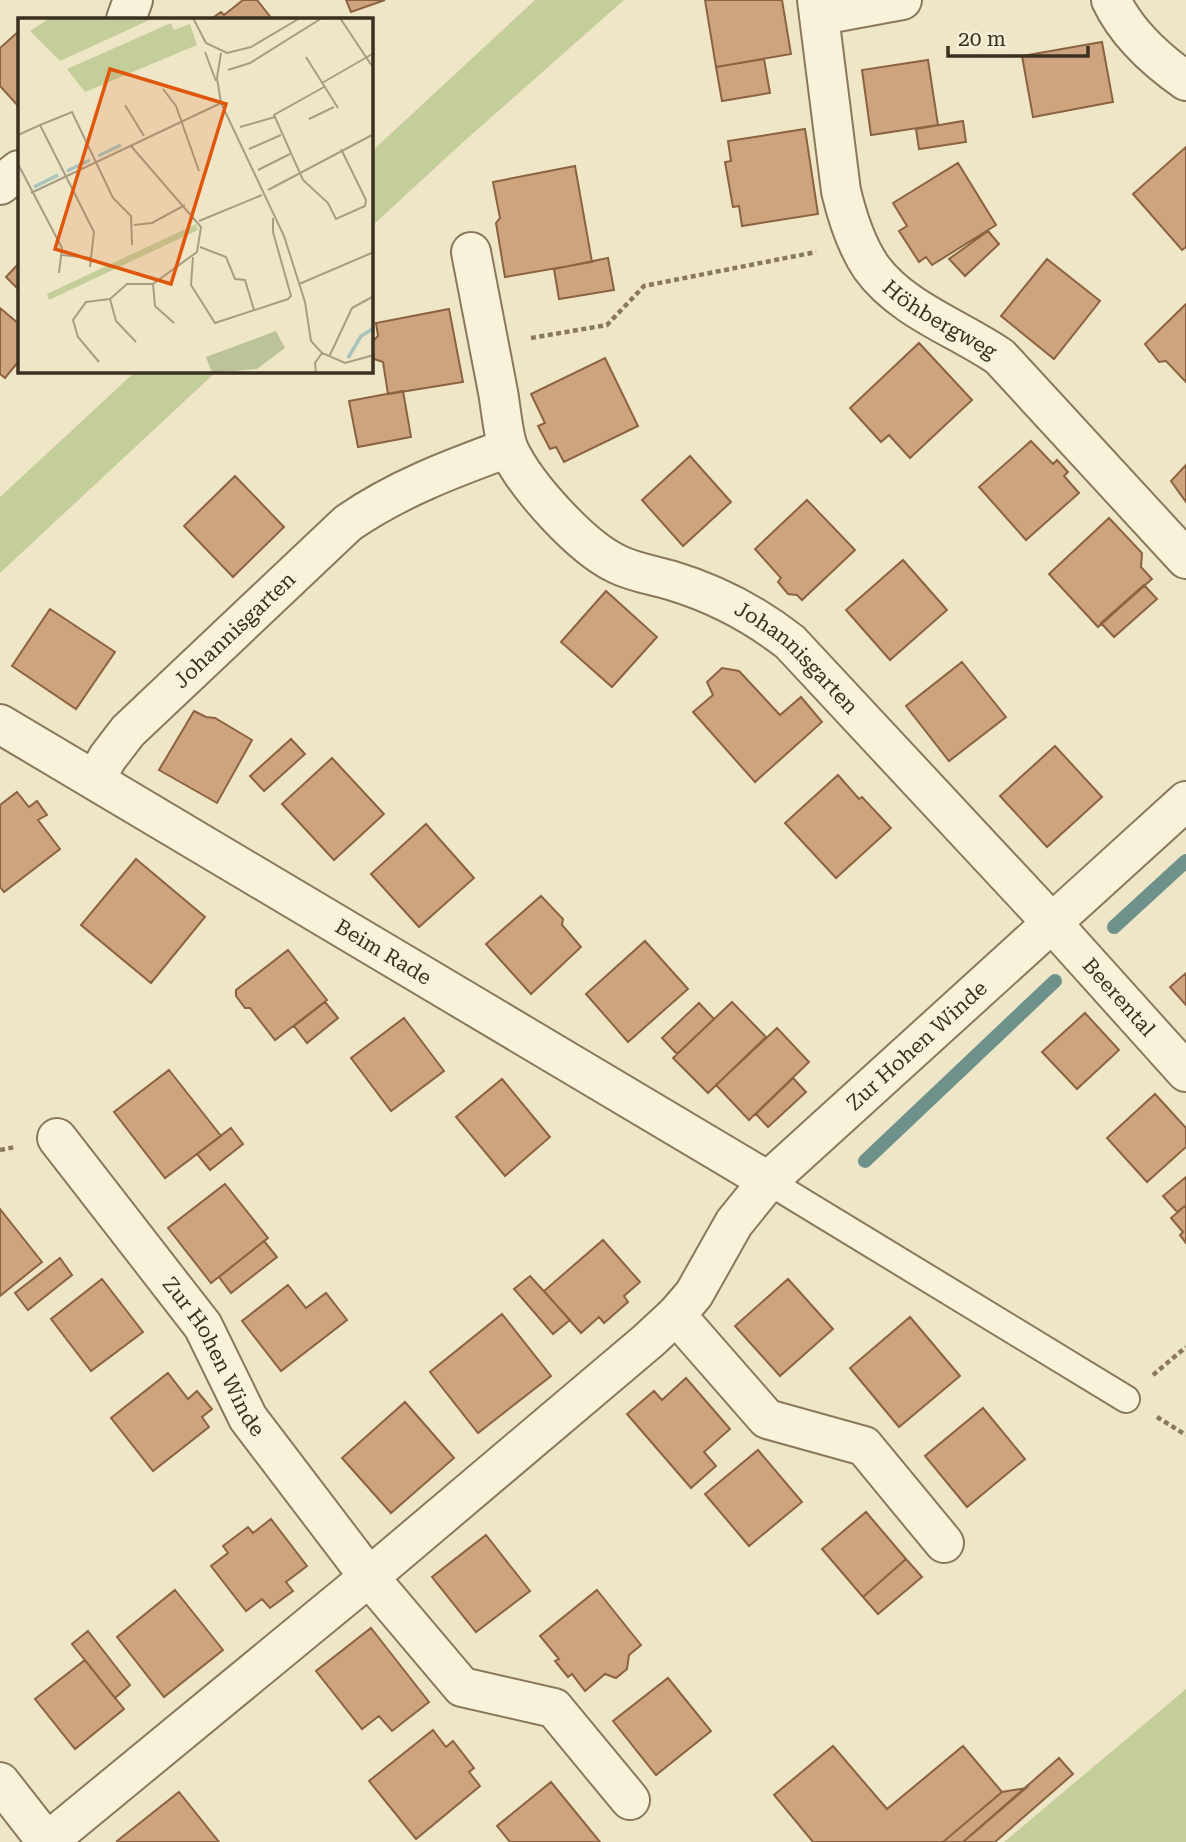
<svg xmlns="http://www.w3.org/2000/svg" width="1186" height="1842" viewBox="0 0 1186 1842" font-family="'Roboto Serif',serif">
	<rect width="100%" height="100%" fill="#efe6c7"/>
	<!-- green -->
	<path fill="#c4ce9a" d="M 535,0 L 624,0 L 461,144 L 371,227 L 371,152 Z
		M 136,371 L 217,371 L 0,573 L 0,497 Z
		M 1186,1689 L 1186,1842 L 1004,1842 Z"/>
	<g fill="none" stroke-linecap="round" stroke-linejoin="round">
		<!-- stream -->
		<path stroke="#6e928b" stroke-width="14" d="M 1114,927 L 1186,861
			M 865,1161 L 1055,981"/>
	</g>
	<!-- building -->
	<path fill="#cda47d" stroke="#8b6341" stroke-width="2" d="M 243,0 L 257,0 L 272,19 L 211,19 L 221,12 L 224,15 Z
		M 346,0 L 385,0 L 351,12 Z
		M 705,0 L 782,0 L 791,54 L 716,67 Z
		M 19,31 L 19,107 L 0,86 L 0,48 Z
		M 1102,42 L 1113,102 L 1033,117 L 1022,56 Z
		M 764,59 L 770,93 L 722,101 L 716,67 Z
		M 928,60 L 938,125 L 871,135 L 862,70 Z
		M 963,121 L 966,142 L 919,149 L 916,129 Z
		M 805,129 L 818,214 L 742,226 L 739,206 L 733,207 L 725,162 L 731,161 L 728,141 Z
		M 1186,147 L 1186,247 L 1182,250 L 1133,194 Z
		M 958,163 L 996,225 L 932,265 L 926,257 L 919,262 L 899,231 L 907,226 L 893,203 Z
		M 575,166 L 592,262 L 505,277 L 496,223 L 500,218 L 493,182 Z
		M 988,231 L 999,244 L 965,276 L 949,259 Z
		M 608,258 L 614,290 L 559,299 L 554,269 Z
		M 1047,259 L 1100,301 L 1054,359 L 1001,316 Z
		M 19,263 L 19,290 L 6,277 Z
		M 1186,304 L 1186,382 L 1166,361 L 1159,362 L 1145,344 Z
		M 0,308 L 19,324 L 19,361 L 5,378 L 0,374 Z
		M 449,309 L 463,382 L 388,394 L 383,362 L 374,359 L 371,345 L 371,343 L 378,336 L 376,323 Z
		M 919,343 L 972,400 L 910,458 L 889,435 L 881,442 L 850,408 Z
		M 605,358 L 638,426 L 564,462 L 556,447 L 550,449 L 538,426 L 545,423 L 531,394 Z
		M 403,391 L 411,437 L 358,447 L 349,401 Z
		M 1031,441 L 1053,464 L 1057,460 L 1068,472 L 1064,476 L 1079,493 L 1026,540 L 979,487 Z
		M 690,456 L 731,502 L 683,546 L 642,500 Z
		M 1186,465 L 1186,502 L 1171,481 Z
		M 235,476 L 284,527 L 233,577 L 184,526 Z
		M 807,500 L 855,550 L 802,600 L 797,595 L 788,594 L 778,582 L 781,578 L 755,549 Z
		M 1109,518 L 1142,553 L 1141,567 L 1152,579 L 1098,627 L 1049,574 Z
		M 903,560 L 947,610 L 890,660 L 846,610 Z
		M 1144,585 L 1157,599 L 1114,637 L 1101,623 Z
		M 606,591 L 657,637 L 612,687 L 561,642 Z
		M 50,609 L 115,652 L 76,709 L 12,666 Z
		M 962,662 L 1006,717 L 949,761 L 906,706 Z
		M 722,668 L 739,671 L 780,715 L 801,697 L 822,722 L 755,782 L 693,712 L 713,695 L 707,682 Z
		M 194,711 L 206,717 L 215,718 L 252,740 L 217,803 L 159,770 Z
		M 291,739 L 305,754 L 264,791 L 250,776 Z
		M 1055,746 L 1102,797 L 1047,847 L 1000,796 Z
		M 332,758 L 384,814 L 334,860 L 282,804 Z
		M 838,775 L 859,799 L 862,797 L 891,828 L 836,878 L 785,823 Z
		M 17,792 L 29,807 L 37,801 L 47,815 L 38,820 L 60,849 L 4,892 L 0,887 L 0,805 Z
		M 426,824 L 474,878 L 419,927 L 371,874 Z
		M 136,859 L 205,917 L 151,983 L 81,925 Z
		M 541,896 L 563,919 L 562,925 L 581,947 L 531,994 L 486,944 Z
		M 645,941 L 688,989 L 628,1042 L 586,994 Z
		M 288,950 L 327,1000 L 275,1040 L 250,1008 L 245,1008 L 236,996 L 236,990 Z
		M 1186,973 L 1186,1005 L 1170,987 Z
		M 325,1002 L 338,1018 L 307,1043 L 294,1026 Z
		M 732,1002 L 766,1037 L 708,1093 L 673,1058 Z
		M 699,1003 L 714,1019 L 677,1054 L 662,1038 Z
		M 1085,1013 L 1119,1050 L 1077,1089 L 1042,1052 Z
		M 404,1018 L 444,1071 L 391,1111 L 351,1058 Z
		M 777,1028 L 809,1062 L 749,1120 L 716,1085 Z
		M 169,1070 L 221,1136 L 165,1178 L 114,1112 Z
		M 793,1078 L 806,1092 L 768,1127 L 756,1114 Z
		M 502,1079 L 550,1137 L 505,1176 L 456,1117 Z
		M 1155,1094 L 1186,1128 L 1186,1147 L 1147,1182 L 1107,1138 Z
		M 231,1128 L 243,1144 L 210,1170 L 197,1154 Z
		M 1186,1177 L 1186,1205 L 1177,1212 L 1163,1196 Z
		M 225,1184 L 268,1238 L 211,1283 L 168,1228 Z
		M 1186,1205 L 1186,1243 L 1180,1235 L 1183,1232 L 1171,1218 Z
		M 0,1209 L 42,1262 L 0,1296 Z
		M 603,1240 L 640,1282 L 624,1296 L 628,1302 L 604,1323 L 599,1317 L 581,1333 L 544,1291 Z
		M 264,1241 L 277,1257 L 231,1293 L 219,1277 Z
		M 60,1258 L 72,1275 L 28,1310 L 15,1293 Z
		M 530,1276 L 570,1320 L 553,1334 L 514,1289 Z
		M 102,1279 L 143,1332 L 91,1371 L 51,1319 Z
		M 788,1279 L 833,1329 L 780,1376 L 735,1326 Z
		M 288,1285 L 306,1308 L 326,1293 L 347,1320 L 281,1371 L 242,1321 Z
		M 502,1314 L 551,1376 L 478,1433 L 430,1372 Z
		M 910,1317 L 960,1376 L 899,1427 L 850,1368 Z
		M 168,1373 L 188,1399 L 197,1391 L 212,1409 L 202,1417 L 209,1427 L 153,1471 L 111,1418 Z
		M 686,1378 L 730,1429 L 704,1452 L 716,1466 L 691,1488 L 627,1414 L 654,1391 L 662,1400 Z
		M 405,1402 L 454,1458 L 391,1513 L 342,1458 Z
		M 983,1408 L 1025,1459 L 967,1507 L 925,1456 Z
		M 758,1450 L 802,1502 L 749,1546 L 705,1494 Z
		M 866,1512 L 906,1559 L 863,1597 L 822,1549 Z
		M 271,1519 L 307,1566 L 286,1582 L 293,1591 L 270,1608 L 262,1599 L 246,1611 L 211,1566 L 228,1553 L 223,1546 L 248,1527 L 253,1533 Z
		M 486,1535 L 530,1591 L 476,1632 L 432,1577 Z
		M 906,1559 L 922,1577 L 878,1614 L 863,1597 Z
		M 175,1590 L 223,1650 L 164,1697 L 117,1637 Z
		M 597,1590 L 641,1645 L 629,1655 L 627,1669 L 616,1678 L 605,1674 L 585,1691 L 572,1674 L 568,1677 L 555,1661 L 559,1659 L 540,1636 Z
		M 371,1628 L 429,1702 L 392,1731 L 379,1716 L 362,1729 L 316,1671 Z
		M 88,1631 L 130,1685 L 115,1698 L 72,1644 Z
		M 85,1660 L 124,1709 L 75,1749 L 35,1699 Z
		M 668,1678 L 711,1731 L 656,1775 L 613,1721 Z
		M 433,1730 L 446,1747 L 453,1741 L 474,1768 L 469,1772 L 480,1786 L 416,1839 L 369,1781 Z
		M 833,1746 L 887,1809 L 963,1746 L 1002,1792 L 943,1842 L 813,1842 L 774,1795 Z
		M 1059,1758 L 1073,1774 L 995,1842 L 963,1842 Z
		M 551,1782 L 600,1842 L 510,1842 L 497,1826 Z
		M 1026,1788 L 963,1842 L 943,1842 L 1002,1792 Z
		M 179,1792 L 219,1842 L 118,1842 L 117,1841 Z"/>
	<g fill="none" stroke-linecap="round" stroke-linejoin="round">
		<defs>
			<path id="service" d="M 768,1181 L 1126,1399"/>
			<g id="minor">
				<path id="s1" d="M 817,0 L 841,191 C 847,216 856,245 871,267 C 902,310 958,328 1000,357 L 1186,559"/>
				<path d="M 1111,0 C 1127,34 1156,60 1186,81"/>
				<path d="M 821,15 L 902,0"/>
				<path d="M 126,19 L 133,0"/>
				<path d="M 0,185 L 19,170"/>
				<path id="s2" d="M 471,252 C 480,299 489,346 498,392 C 501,408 503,436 509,450 C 526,486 581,547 617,564 C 635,573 654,575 673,581 C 716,594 754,614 790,642 L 1052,923 L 1186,1072"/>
				<path id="s3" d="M 0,724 L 768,1181"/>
				<path id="s4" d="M 95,780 L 108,757 L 128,731 L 348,523 C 397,489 453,468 508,448"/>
				<path id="s5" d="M 57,1138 L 203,1326 L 248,1418 L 369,1577 L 462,1687 L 554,1708 L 630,1800"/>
				<path d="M 676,1315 L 767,1419 L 864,1446 L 944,1543"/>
				<path id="s6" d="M 47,1842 L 369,1577 L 648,1341 L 676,1315 L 694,1294 L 734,1223 L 768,1181 L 1186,801"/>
			</g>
			<path id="tertiary" d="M 0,1782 L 47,1842"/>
		</defs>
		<!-- service casing -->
		<use href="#service" stroke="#8b785c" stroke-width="30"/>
		<!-- minor casing -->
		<use href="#minor" stroke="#8b785c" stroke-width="42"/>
		<!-- tertiary casing -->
		<use href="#tertiary" stroke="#8b785c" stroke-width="42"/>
		<!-- path -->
		<path stroke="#8b785c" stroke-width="4.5" stroke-dasharray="5 3.5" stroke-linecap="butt" d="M 531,338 L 607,325 L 644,286 L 816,252
			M 0,1150 L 15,1147
			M 1153,1375 L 1186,1347
			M 1157,1417 L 1186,1435"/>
		<!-- service -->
		<use href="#service" stroke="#f9f2db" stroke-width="26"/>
		<!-- minor -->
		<use href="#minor" stroke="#f9f2db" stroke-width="38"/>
		<!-- tertiary -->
		<use href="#tertiary" stroke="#f9f2db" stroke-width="38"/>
	</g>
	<g text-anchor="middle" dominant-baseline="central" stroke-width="7" stroke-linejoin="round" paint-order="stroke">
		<!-- street labels -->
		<g font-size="21" fill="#3b2f20" stroke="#f6efd7">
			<text stroke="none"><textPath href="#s1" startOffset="362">Höhbergweg</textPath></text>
			<text stroke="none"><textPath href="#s4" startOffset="206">Johannisgarten</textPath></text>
			<text stroke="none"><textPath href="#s2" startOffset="567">Johannisgarten</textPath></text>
			<text stroke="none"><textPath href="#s3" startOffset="446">Beim Rade</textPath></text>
			<text stroke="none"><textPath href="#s2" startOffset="1036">Beerental</textPath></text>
			<text stroke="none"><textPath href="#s6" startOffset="1185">Zur Hohen Winde</textPath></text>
			<text stroke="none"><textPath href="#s5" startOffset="270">Zur Hohen Winde</textPath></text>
		</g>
	</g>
	<!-- overview -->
	<g transform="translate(18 18)">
		<rect width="355" height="355" fill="#efe6c7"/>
		<path d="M 32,0 L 136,0 L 42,43 L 12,13 ZM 153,5 L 156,12 L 172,6 L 179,27 L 67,74 L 49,51 ZM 178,206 L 180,212 L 31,282 L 29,276 Z" fill="#c4ce9a"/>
		<path d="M 258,313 L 267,330 L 239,351 L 194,355 L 188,339 Z" fill="#bbc399"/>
		<path fill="none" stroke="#a8c3bd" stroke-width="3.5" d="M 80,138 L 103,127M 49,153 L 72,142M 16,169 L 40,157M 330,340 L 343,318 L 356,310"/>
		<path fill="none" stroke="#a79d84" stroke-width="2" d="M 175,0 L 188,25 L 209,35 L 233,29 L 282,0M 322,0 L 356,51M 187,34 L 198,63M 203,35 L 199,60 L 203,85 L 266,218 L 287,284 L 293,323 L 304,335 L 327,345 L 356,337M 288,39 L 320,90M 210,52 L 232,45 L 304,0M 304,65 L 356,35M 306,69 L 256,97 L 285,162 L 310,185 L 318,201 L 347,188 L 348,182 L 323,131M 145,71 L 158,88 L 181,153M 107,87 L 126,118M 291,101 L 316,89M 22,107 L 54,94 L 95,180 L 113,198 L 114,227M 222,109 L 257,99M 0,117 L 22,107 L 76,214 L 72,249M 113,128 L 183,209 L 179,234 L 135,266 L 137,288 L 156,305M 231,131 L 263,117M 0,146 L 44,230 L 41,255M 240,152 L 272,136M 250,172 L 356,116M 13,175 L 203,85M 181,203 L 244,177M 116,207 L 134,205 L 167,187M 182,229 L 208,239 L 217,261 L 227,262 L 236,292M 44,237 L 73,240M 175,239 L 173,267 L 197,305 L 270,281 L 273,278 L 255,214 L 255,200M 281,266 L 356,234M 118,324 L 98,303 L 92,281 L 109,266 L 135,266M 311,339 L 334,290 L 356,278M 81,344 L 60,319 L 55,302 L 68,284 L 92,281M 298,355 L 297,345 L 304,335"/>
		<path fill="#df570d" fill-opacity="0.15" stroke="#df570d" stroke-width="3.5" d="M 92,51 L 208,86 L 153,266 L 37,231 Z"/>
		<rect width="355" height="355" fill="none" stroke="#3b2f20" stroke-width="3.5"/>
	</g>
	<!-- scale -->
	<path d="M948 46v10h140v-10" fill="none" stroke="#3b2f20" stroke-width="3.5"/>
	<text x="958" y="46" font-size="21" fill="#3b2f20" stroke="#f6efd7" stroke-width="5" paint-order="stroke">20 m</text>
</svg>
